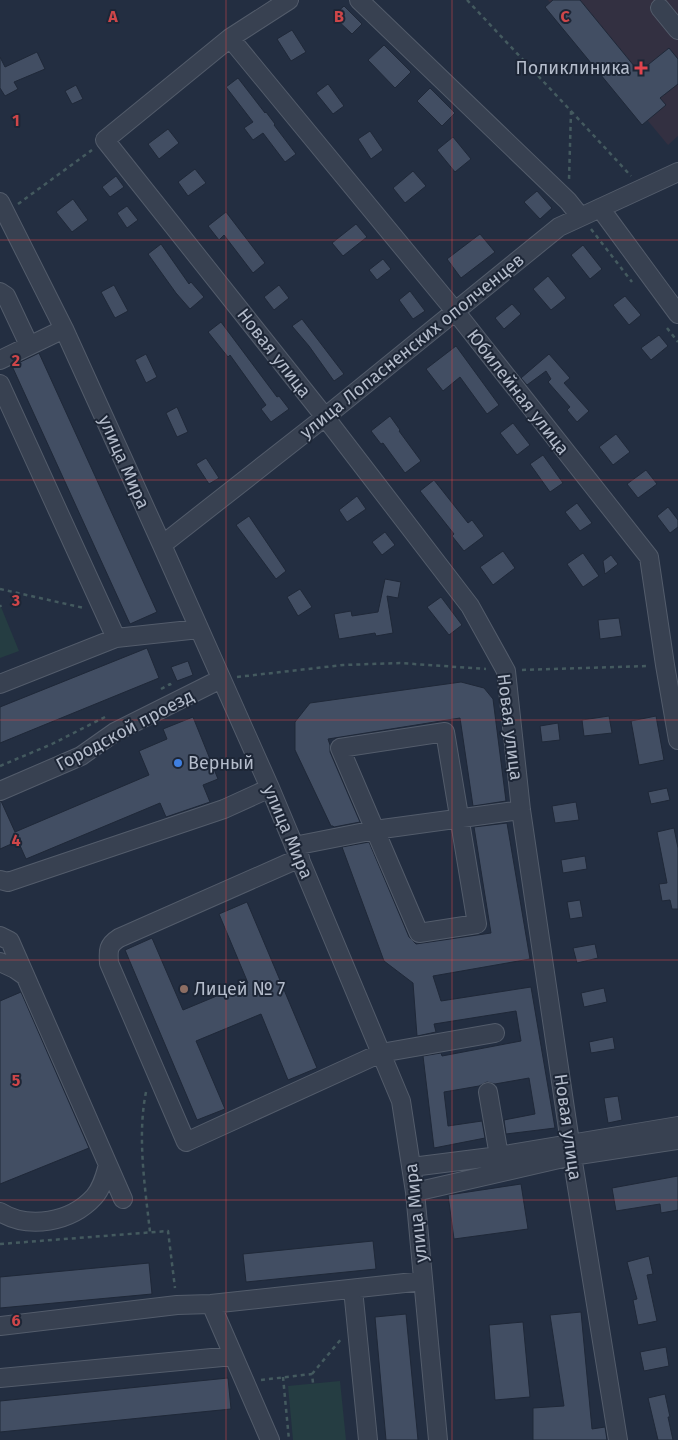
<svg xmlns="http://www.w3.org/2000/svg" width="678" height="1440" viewBox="0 0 678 1440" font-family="'Fira Sans',sans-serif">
	<rect width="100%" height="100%" fill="#232e41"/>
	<!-- medical -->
	<path fill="#333041" d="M 548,0 L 678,0 L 678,136 L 668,145 Z"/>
	<!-- green -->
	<path fill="#253d42" d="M 1,607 L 19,651 L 0,658 L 0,608 Z
		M 340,1381 L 346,1440 L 293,1440 L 288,1386 Z"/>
	<!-- building -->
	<path fill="#424e63" stroke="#1f2838" d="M 553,0 L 580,0 L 639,72 L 669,48 L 678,59 L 678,84 L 660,98 L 666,105 L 642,125 L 545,7 Z
		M 344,6 L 362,24 L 352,34 L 333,16 Z
		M 292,30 L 306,52 L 291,61 L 277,39 Z
		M 384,45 L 411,72 L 395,88 L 368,60 Z
		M 37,52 L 45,69 L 14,82 L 18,89 L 5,96 L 0,88 L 0,57 L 5,67 Z
		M 238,78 L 265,113 L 266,112 L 275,124 L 274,125 L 296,154 L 285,162 L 263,133 L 253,140 L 244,128 L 253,122 L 226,87 Z
		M 328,84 L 344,106 L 333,114 L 316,93 Z
		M 76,85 L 83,99 L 72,104 L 65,91 Z
		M 430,88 L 455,113 L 442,126 L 417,101 Z
		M 168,129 L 179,143 L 159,159 L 148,144 Z
		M 370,131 L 383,150 L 371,159 L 358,139 Z
		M 453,137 L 471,159 L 455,172 L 437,150 Z
		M 195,169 L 206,183 L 188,196 L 178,182 Z
		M 413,171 L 426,186 L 405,203 L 393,188 Z
		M 116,176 L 124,187 L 110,197 L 102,187 Z
		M 537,191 L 552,208 L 540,219 L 524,202 Z
		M 73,199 L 88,220 L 72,232 L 56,212 Z
		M 127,206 L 138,220 L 127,228 L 117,213 Z
		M 226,212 L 265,263 L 253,273 L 224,235 L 219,240 L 208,226 Z
		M 356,224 L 367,237 L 343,256 L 332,243 Z
		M 480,234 L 495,252 L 461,278 L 447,259 Z
		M 161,244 L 189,284 L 191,282 L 204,297 L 190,309 L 176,293 L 148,254 Z
		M 583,245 L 602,269 L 590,279 L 571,255 Z
		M 383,259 L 391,269 L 377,280 L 369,270 Z
		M 548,276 L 566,298 L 551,310 L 533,289 Z
		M 114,285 L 128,311 L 115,318 L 101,292 Z
		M 279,285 L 289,298 L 274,310 L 264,297 Z
		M 410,291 L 425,311 L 413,319 L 399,300 Z
		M 625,296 L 641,315 L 629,325 L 613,305 Z
		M 512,304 L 521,314 L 504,329 L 495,318 Z
		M 302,319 L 344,374 L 334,381 L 309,346 L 292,326 Z
		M 221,322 L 277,397 L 279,396 L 289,409 L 271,422 L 261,409 L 266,405 L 230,355 L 228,357 L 208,332 Z
		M 659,335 L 668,346 L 651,360 L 641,348 Z
		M 456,346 L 499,405 L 487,414 L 460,377 L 443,391 L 426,369 Z
		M 39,353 L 157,612 L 130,624 L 12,366 Z
		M 146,354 L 157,377 L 146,383 L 135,360 Z
		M 549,354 L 570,378 L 564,383 L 589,411 L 577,422 L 567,410 L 570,407 L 548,382 L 551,379 L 546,371 L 527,385 L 521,378 Z
		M 177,407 L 188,432 L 177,437 L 166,413 Z
		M 390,416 L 400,430 L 399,431 L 421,461 L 405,473 L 383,443 L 381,444 L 371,431 Z
		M 513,423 L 530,445 L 517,455 L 500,433 Z
		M 616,434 L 630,452 L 613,465 L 599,447 Z
		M 543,455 L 563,483 L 550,492 L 530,464 Z
		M 206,458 L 219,478 L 209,484 L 196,464 Z
		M 646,470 L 657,484 L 638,498 L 627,484 Z
		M 434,480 L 468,523 L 472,520 L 484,536 L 464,551 L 452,536 L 454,534 L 420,491 Z
		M 357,496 L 366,509 L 347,522 L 339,510 Z
		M 577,503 L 592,523 L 580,531 L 565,512 Z
		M 668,507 L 678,520 L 678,527 L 670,533 L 657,516 Z
		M 249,516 L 286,571 L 276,579 L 236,525 Z
		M 385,532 L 395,545 L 382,555 L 372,542 Z
		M 503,551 L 515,568 L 493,585 L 480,567 Z
		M 583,553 L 599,576 L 583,587 L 567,564 Z
		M 611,555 L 618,564 L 605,574 L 603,561 Z
		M 385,579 L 401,582 L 398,598 L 387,596 L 393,633 L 376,636 L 375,633 L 339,639 L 334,614 L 351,611 L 352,616 L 378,612 Z
		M 300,589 L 312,607 L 298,616 L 287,597 Z
		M 441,597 L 462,625 L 449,635 L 427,607 Z
		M 619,618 L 622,636 L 600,639 L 598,620 Z
		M 147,648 L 159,678 L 0,743 L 0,707 Z
		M 188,661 L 193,675 L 177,681 L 171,667 Z
		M 461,682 L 484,688 L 493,699 L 506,801 L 473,806 L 460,718 L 328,739 L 330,745 L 330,752 L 360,822 L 334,827 L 333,826 L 331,826 L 295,750 L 295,722 L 310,703 Z
		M 609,716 L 612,733 L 584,736 L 582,720 Z
		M 656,716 L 664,760 L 639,765 L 631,721 Z
		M 193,717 L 218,779 L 203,785 L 210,802 L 166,817 L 160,803 L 26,859 L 18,841 L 0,849 L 0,801 L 1,801 L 15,832 L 149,775 L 139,751 L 167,739 L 163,729 Z
		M 558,723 L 560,740 L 542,742 L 540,726 Z
		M 667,788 L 670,800 L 651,804 L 648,792 Z
		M 576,802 L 579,820 L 555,823 L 552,806 Z
		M 507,823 L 530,959 L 433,976 L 441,1001 L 531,987 L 555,1128 L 506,1134 L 504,1120 L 535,1114 L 529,1078 L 495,1084 L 487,1082 L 479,1086 L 444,1092 L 448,1126 L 482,1121 L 485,1138 L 434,1148 L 423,1056 L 441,1053 L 442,1056 L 521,1041 L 516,1011 L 434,1024 L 436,1032 L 417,1036 L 413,983 L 384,961 L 342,847 L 369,842 L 409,937 L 416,944 L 491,933 L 474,827 Z
		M 674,828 L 678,848 L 678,909 L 672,909 L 670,900 L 662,901 L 659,884 L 667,883 L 657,832 Z
		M 585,856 L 587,869 L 563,873 L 561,860 Z
		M 580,900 L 583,917 L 570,919 L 567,902 Z
		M 247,902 L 317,1068 L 288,1080 L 261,1014 L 196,1041 L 225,1109 L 197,1120 L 125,950 L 152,938 L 183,1010 L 248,983 L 219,914 Z
		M 595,944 L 598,958 L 577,963 L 573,948 Z
		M 604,988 L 607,1002 L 584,1007 L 581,993 Z
		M 21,992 L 89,1148 L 0,1184 L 0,1001 Z
		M 613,1037 L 615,1049 L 591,1053 L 589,1042 Z
		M 618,1096 L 622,1120 L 608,1123 L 604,1098 Z
		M 678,1176 L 678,1210 L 661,1213 L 660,1204 L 616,1211 L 612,1188 Z
		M 521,1184 L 528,1229 L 454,1239 L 448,1195 Z
		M 373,1241 L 376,1269 L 246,1282 L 243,1254 Z
		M 649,1256 L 653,1274 L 647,1275 L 657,1321 L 638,1325 L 633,1300 L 637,1299 L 627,1262 Z
		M 149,1263 L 152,1294 L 0,1308 L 0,1277 Z
		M 581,1312 L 592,1429 L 605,1427 L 607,1440 L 533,1440 L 533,1408 L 564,1406 L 550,1315 Z
		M 406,1314 L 418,1440 L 386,1440 L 375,1317 Z
		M 523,1322 L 530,1397 L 495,1400 L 489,1325 Z
		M 666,1347 L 669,1366 L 644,1371 L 640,1352 Z
		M 228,1378 L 231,1409 L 0,1432 L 0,1401 Z
		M 665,1394 L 670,1417 L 668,1417 L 673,1440 L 658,1440 L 648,1398 Z"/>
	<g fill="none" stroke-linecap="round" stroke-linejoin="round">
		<defs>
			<path id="minor" d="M 289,0 L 230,38 L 105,140 L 325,417 L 470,606 L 506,671 L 521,810 L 572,1156 L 618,1440
				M 359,0 L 568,201 L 580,216
				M 660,8 L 678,30
				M 230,38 L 455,311 L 649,557 L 665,665 L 678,740
				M 0,202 L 64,329 L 162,545 L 270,788 L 401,1101 L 415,1192 L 438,1440
				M 600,208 L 678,314
				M 0,292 L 6,296 L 29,345
				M 0,360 L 64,329
				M 0,384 L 116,638 L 199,629
				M 162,545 L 325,417 L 559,227 L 678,172
				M 0,684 L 116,638
				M 445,732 L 477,924 L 419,933 L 340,748 Z
				M 0,791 L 81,756 L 115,732 L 221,679
				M 294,846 L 375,830 L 521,810
				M 300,858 L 119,938 C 108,945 108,950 109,963 L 186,1142 L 381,1053 L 495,1033
				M 0,880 L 8,882 L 224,809 L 270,788
				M 0,936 L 10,941 L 123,1199
				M 0,962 L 15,969 L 25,976
				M 499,1156 L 678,1126
				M 412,1167 L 499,1156 L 488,1092
				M 415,1192 L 572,1156 L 678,1140
				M 0,1212 C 29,1230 71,1222 94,1197 C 102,1188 105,1176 108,1165
				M 353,1289 L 368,1440
				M 211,1304 L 270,1440
				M 0,1326 L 177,1305 L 211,1304 L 423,1281
				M 0,1378 L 233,1356"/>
		</defs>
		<!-- minor casing -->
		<use href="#minor" stroke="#535c6b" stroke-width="20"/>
		<!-- path -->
		<path stroke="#445a5f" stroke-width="2.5" stroke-dasharray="4 4" stroke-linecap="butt" d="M 467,0 L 571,111 L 569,180
			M 571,111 L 631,176
			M 18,204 L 92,150
			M 591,229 L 632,282
			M 667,328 L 678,342
			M 0,589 L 84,608
			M 0,605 L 1,607
			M 522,670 L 648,666
			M 237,677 L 343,665 L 400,663 L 486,669
			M 161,689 L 170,684 L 171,686
			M 0,766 L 52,744 L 105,717
			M 146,1092 C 137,1136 145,1187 150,1232
			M 0,1244 L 168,1231 L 175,1288
			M 312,1374 L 342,1338
			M 283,1377 L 289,1440
			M 261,1380 L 312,1374 L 313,1383"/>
		<!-- minor -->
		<use href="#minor" stroke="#384151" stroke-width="18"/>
	</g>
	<!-- grid -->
	<path fill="none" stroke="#cf4649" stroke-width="1" stroke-opacity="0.55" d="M 226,0 L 226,1440M 452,0 L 452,1440M 0,240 L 678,240M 0,480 L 678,480M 0,720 L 678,720M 0,960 L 678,960M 0,1200 L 678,1200"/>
	<!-- markers -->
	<path fill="#e0444e" stroke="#1d2636" stroke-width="2" d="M638.5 60.5h5v5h5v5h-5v5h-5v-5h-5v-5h5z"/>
	<circle fill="#3f7fe0" stroke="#1d2636" stroke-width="2" cx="178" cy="763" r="5"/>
	<circle fill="#8d6e63" stroke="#1d2636" stroke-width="2" cx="184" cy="989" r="5"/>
	<g text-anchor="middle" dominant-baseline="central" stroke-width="4" stroke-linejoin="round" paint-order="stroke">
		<!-- poi labels -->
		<g font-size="18" fill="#b4bccb" stroke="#1d2636" text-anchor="start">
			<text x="630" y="68" text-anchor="end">Поликлиника</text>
			<text x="188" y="763">Верный</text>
			<text x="194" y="989">Лицей № 7</text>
		</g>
		<!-- street labels -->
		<g font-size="18" fill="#b4bccb" stroke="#1d2636">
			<text transform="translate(412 346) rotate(-39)">улица Лопасненских ополченцев</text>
			<text transform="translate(274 353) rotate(52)">Новая улица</text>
			<text transform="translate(518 392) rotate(52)">Юбилейная улица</text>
			<text transform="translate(124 462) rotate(66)">улица Мира</text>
			<text transform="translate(510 727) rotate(83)">Новая улица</text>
			<text transform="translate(125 730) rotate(-28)">Городской проезд</text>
			<text transform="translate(288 832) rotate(67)">улица Мира</text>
			<text transform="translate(568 1127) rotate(82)">Новая улица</text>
			<text transform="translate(416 1213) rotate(-96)">улица Мира</text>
		</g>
	</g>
	<g font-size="16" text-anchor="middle" font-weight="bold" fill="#cf4649" stroke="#1d2636" stroke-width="4" stroke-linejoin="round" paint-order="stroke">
		<text x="113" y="22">A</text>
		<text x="339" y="22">B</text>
		<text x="565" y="22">C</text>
		<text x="16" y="126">1</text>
		<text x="16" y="366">2</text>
		<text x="16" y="606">3</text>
		<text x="16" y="846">4</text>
		<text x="16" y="1086">5</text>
		<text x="16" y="1326">6</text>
	</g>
</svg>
